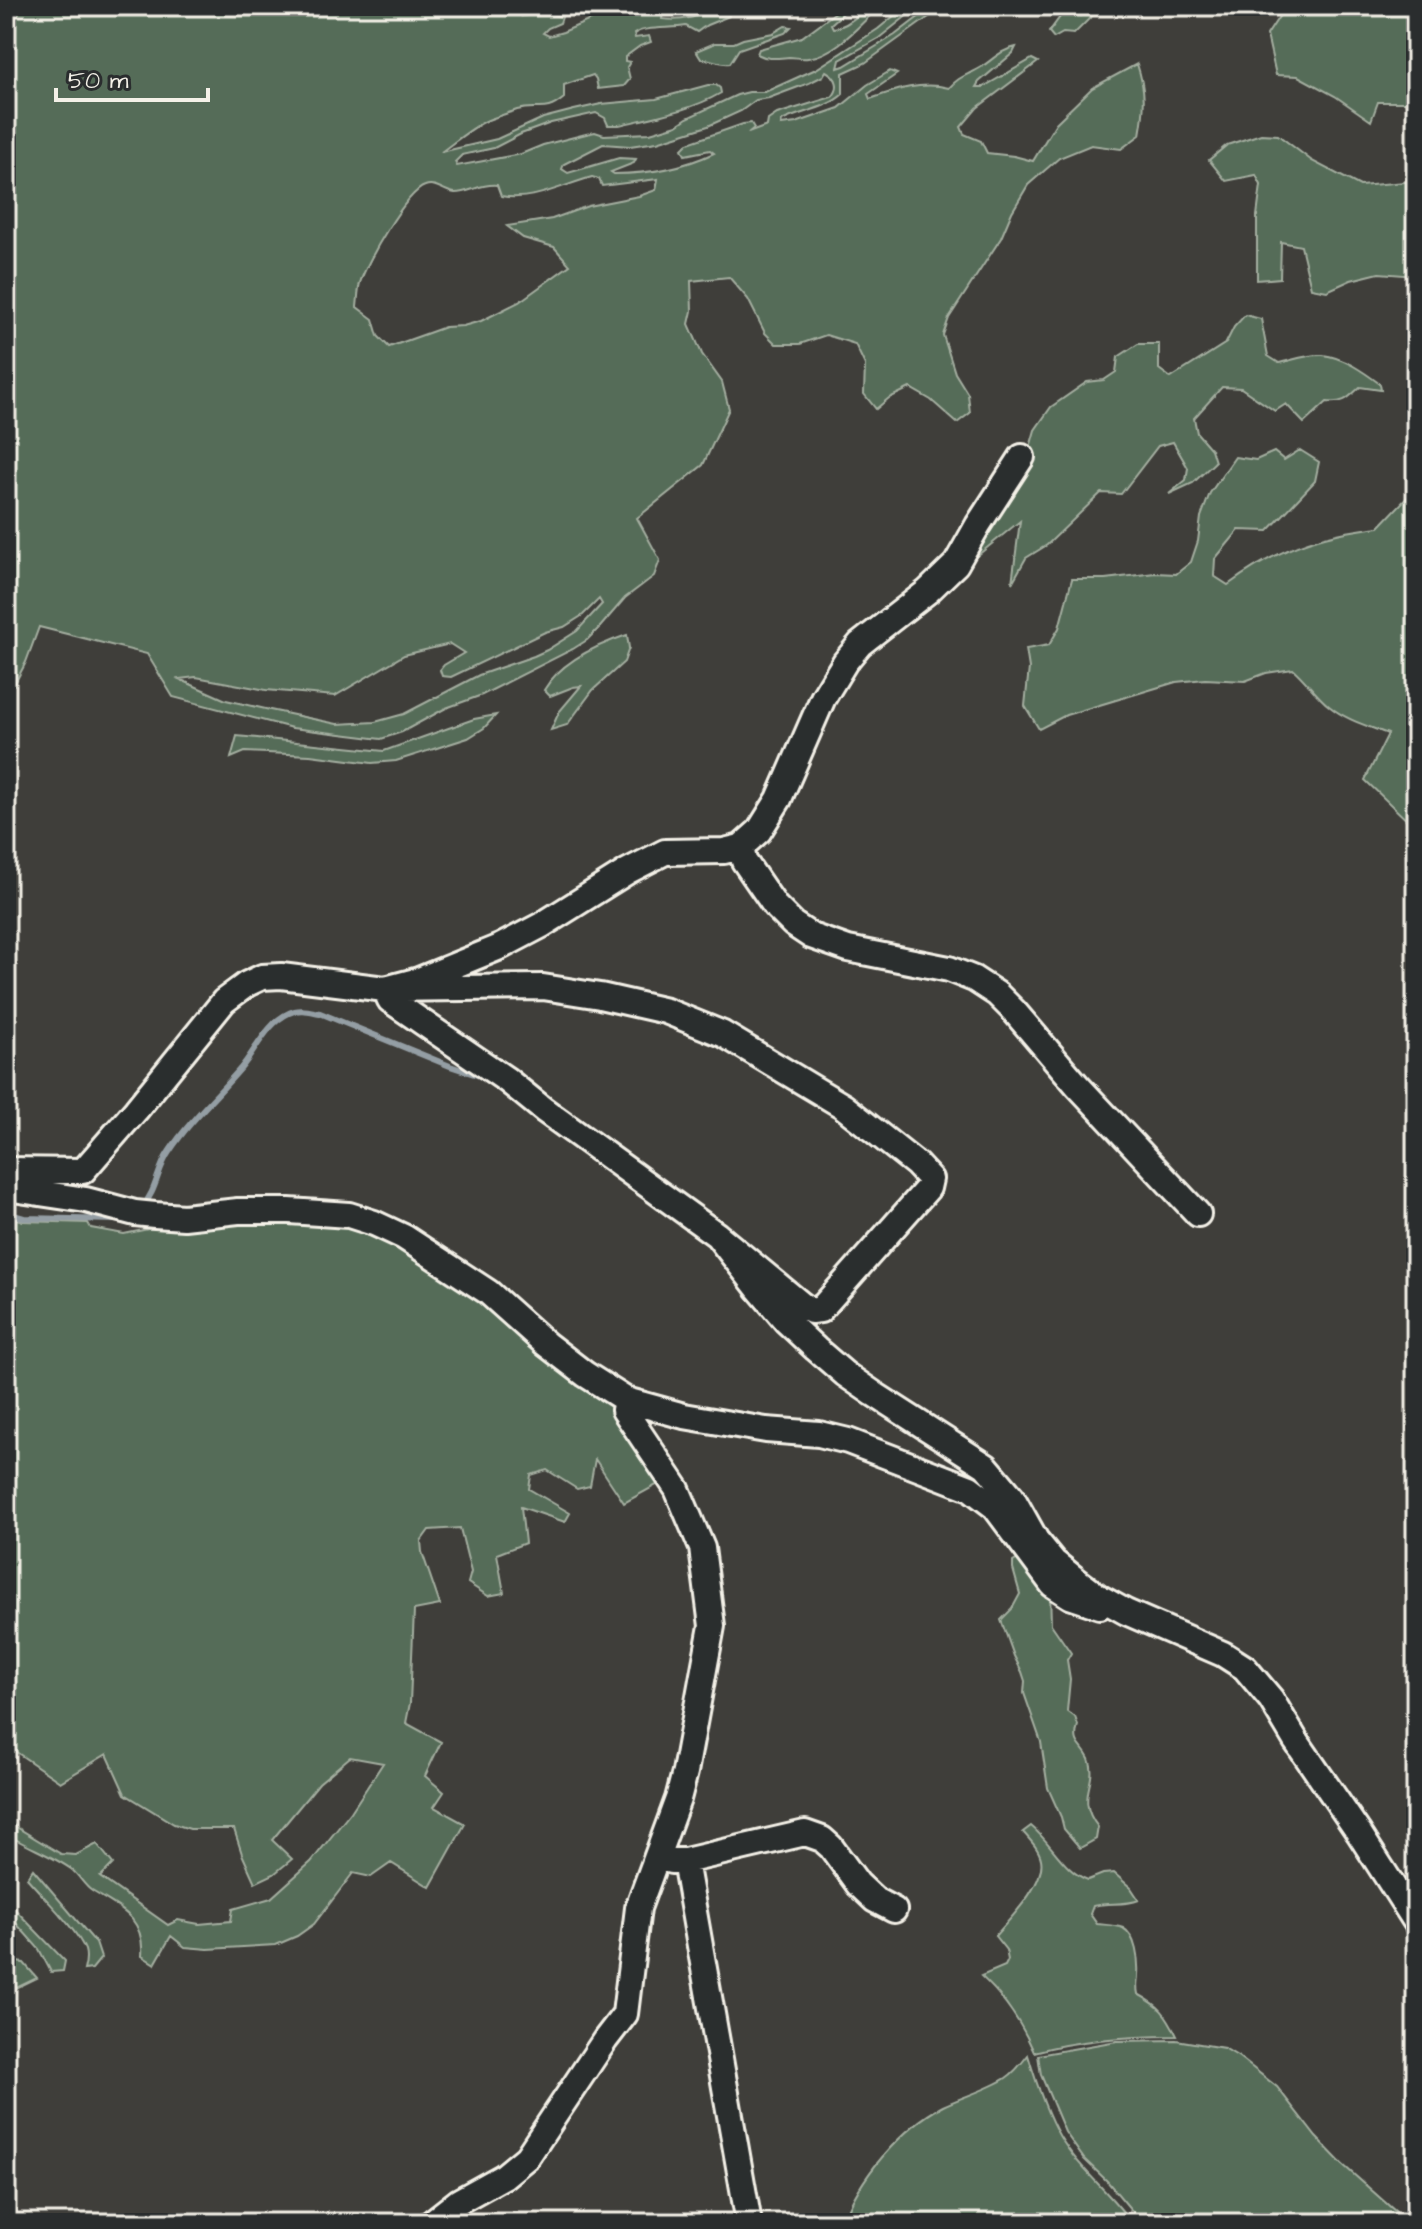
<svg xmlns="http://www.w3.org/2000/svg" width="1422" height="2229" viewBox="0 0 1422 2229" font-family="'Architects Daughter',sans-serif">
	<rect width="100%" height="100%" fill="#3f3e3a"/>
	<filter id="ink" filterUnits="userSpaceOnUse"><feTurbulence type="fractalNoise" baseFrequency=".0125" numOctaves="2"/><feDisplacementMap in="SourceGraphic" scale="16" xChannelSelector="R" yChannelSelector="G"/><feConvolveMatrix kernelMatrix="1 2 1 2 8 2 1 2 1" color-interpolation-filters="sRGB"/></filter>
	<g filter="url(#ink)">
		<!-- green -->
		<path fill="#556c58" stroke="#a4aea0" stroke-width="2" fill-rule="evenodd" d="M 6,6 L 532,6 L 523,16 L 545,12 L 562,17 L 560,23 L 548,28 L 543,33 L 549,36 L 563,32 L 622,6 L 672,6 L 663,12 L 662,19 C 670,20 681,20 689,18 C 703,15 714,9 728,9 L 729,16 L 707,25 L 697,32 L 686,26 C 671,29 644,26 634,34 L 635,38 L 649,36 L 651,42 L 640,46 L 625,57 L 625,61 L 630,62 L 627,67 L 630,79 L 624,86 L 598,89 L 596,79 L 593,75 L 564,85 L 564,98 C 544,115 539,104 517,110 C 509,113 495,117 488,120 C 472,127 455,142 441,152 L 497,139 L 543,118 L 574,110 L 601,104 L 656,99 L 708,85 L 716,85 L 720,88 L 721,93 C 690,111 653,117 619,125 L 608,125 L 605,118 L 596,113 L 551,123 L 521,134 L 494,148 L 462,155 L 455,162 L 457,166 L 521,154 L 543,145 L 586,134 L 595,132 L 604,135 L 650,133 L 677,125 L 687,118 L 737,95 L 749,92 L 765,92 L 816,69 L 878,29 L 906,6 L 919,6 L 879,38 L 840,60 L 838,68 L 844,66 L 895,35 L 933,6 L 944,6 L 865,63 L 843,73 L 843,94 C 827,109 801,111 782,121 L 781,125 L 796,123 L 839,108 L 867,85 L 890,71 L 897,74 L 868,94 L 870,99 C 896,90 921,81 949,88 C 959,77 963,77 976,70 C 990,63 999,50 1016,47 L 1013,53 L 979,82 L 976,87 L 983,87 L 1032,59 L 1038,62 L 977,108 L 961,127 L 964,134 L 981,141 L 987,153 L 1014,156 L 1033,161 L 1056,123 L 1092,88 L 1137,64 C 1146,91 1145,107 1140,135 L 1121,149 L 1091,145 L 1059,158 L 1028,185 L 1012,212 L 1001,238 L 949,318 L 943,335 L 955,373 L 968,394 L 970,413 L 957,423 L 931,400 L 910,388 L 889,398 L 876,409 L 864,394 L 865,365 L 855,344 L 826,335 L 800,344 L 776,344 L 765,333 L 748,299 L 729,277 L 691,281 L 692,311 L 689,324 L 702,354 L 722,382 L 729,409 L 703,465 L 637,518 L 660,560 L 654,576 L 625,598 L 601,626 L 587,640 L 573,649 L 482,695 L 446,708 L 402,732 L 381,739 L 292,728 L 173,697 L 147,654 L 39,627 L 26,662 L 14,685 L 6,686 ZM 826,71 C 837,77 841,87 832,97 L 777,114 L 768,120 L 767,126 L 748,133 L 754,128 L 751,123 L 743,124 L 688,143 L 682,149 L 685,155 L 710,150 L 714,153 C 682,168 649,174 614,174 L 611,172 L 634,163 L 636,159 L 619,158 L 568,173 L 562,169 L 564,164 L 603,144 L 630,146 L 657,142 L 708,126 L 741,111 L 756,100 L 769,98 L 809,83 L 823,76 ZM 592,177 L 599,179 L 602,186 L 658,179 L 656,190 L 639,196 L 588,206 L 552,219 L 507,226 L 523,238 L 554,247 L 570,265 L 519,302 L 481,321 L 463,326 L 445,327 L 389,347 L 378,336 L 373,319 L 357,307 C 358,299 358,290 360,283 C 366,263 406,192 425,186 C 436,182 444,192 455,193 C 469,193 482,183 497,185 L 501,196 C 532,202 563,185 592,177 ZM 599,599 L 602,604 L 577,631 L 547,650 L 534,656 L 479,675 L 404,714 L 375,722 L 337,724 L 270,710 L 226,700 L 179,679 L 196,677 L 266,690 L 335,696 L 404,655 L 450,644 L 464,653 L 444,665 L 440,670 L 442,676 L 451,677 L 545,632 L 564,627 L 583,615 Z
			M 844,6 L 851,6 L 831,24 L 833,28 C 852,27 861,6 880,6 C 860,24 837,54 808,58 C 802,59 795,57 789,57 C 777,58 768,60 757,54 L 759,49 L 802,37 Z
			M 1068,6 L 1082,6 L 1077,12 L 1081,16 L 1094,6 L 1102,6 L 1074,34 L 1063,33 L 1054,38 L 1049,32 Z
			M 1286,6 L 1416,6 L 1416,114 L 1405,102 L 1378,102 L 1371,121 L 1335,96 L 1298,76 L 1276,75 L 1267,35 Z
			M 785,26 L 791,27 L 785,33 L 739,49 L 730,63 C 719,65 712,58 701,59 L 696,51 L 715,43 L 734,43 L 743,39 L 773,33 Z
			M 1261,134 L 1278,135 L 1312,161 L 1360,186 L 1416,181 L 1416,276 L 1379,273 L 1351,280 L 1327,291 L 1311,288 L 1301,246 L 1281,242 L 1280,278 L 1257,280 L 1257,216 L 1261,185 L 1256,175 L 1226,181 L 1209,160 L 1227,145 Z
			M 1245,315 L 1261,319 L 1268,356 L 1279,363 C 1293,360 1308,354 1323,355 C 1343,357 1364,372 1380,384 L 1381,390 L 1360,387 C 1348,398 1344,404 1327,402 L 1304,423 L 1286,404 L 1275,411 L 1241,388 L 1222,387 L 1194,418 L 1197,433 L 1211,449 L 1215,462 L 1193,483 L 1169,494 L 1186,480 L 1188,468 L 1173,442 L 1158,446 L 1121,494 L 1101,493 L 1047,545 L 1026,558 L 1012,583 L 1020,521 L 946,581 L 1027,458 L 1035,430 L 1051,407 L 1087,382 L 1104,380 L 1116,372 L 1118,357 L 1138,344 L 1159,344 L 1159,369 L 1171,378 L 1226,343 L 1234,327 Z
			M 1300,450 L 1319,462 L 1315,481 L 1268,531 L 1239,530 L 1215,559 L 1214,576 L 1228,585 C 1277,549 1319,534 1379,527 L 1416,488 L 1416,829 L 1365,780 L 1388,734 C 1368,726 1346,720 1329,706 C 1316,696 1306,680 1293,669 L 1266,673 L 1245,681 L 1205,679 L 1176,682 L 1066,715 L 1039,729 L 1025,706 L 1029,668 L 1026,649 L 1049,645 L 1059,628 L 1072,579 L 1105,579 L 1155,573 L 1176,574 L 1191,562 L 1198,541 L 1201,517 L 1210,493 L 1235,457 L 1256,460 L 1274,452 L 1284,460 Z
			M 627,635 L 629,648 L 624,662 L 593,690 L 567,725 L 551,730 L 559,712 L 581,686 L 573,687 L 550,696 L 544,690 C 561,661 597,645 627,635 Z
			M 496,715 L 484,728 L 468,738 L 396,761 L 372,763 L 310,755 L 245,752 L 231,758 L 237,736 L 384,751 L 474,719 Z
			M 6,1216 L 23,1221 L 88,1223 L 91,1228 L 124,1234 L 187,1221 L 351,1221 L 431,1258 L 614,1407 L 664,1481 L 624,1503 L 595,1459 L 590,1486 L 577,1489 L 547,1470 L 531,1475 L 529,1489 L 570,1513 L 565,1522 L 521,1507 L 525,1543 L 497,1554 L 504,1593 L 488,1596 L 468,1583 L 471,1572 L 460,1528 L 429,1530 L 421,1541 L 422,1552 L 440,1605 L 414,1610 L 410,1703 L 406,1723 L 441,1742 L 425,1776 L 444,1792 L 434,1807 L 465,1824 L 430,1887 L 391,1863 L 371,1877 L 353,1873 L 314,1924 L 297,1936 L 276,1945 L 208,1949 L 185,1947 L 171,1936 L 155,1964 L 142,1956 C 145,1917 119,1908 92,1891 C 84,1886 79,1875 71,1869 C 54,1857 33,1849 15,1839 L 13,1825 L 61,1854 L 76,1855 L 97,1844 L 113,1864 L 100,1877 L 168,1925 L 178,1920 L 199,1924 L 231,1921 L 233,1909 L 271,1898 L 311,1862 L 351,1812 L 383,1763 L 350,1757 L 319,1783 L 272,1840 L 292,1859 L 274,1874 L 255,1883 L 242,1854 L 234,1829 L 190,1829 L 174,1824 L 125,1794 L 107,1754 L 60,1782 L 6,1745 Z
			M 1023,1556 L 1050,1589 L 1051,1624 L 1071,1653 L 1067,1660 L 1070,1679 L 1067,1711 L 1075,1717 L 1078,1725 C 1072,1745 1082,1744 1089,1759 C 1099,1783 1074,1797 1098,1827 L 1096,1839 L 1080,1848 L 1064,1829 L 1061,1817 L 1048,1788 L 1041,1742 L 1024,1693 L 1025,1681 L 1022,1672 L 1014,1656 L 1001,1620 L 1012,1609 L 1020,1594 L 1013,1569 L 1013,1562 Z
			M 1031,1826 C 1051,1842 1064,1872 1088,1880 L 1103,1874 L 1114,1873 L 1131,1888 L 1139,1900 C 1124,1906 1109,1902 1093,1906 L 1090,1914 L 1097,1924 C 1106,1925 1116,1925 1123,1928 C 1136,1935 1139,1961 1138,1975 C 1138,1982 1136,1986 1138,1994 C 1160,2006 1166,2013 1177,2036 C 1128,2036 1081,2039 1034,2052 C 1021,2022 1005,1998 981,1976 L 1005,1966 L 1008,1960 L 1006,1950 L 995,1936 C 1010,1919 1046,1883 1041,1859 C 1039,1849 1030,1840 1023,1832 Z
			M 33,1869 L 96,1943 L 101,1958 L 92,1969 L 84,1970 C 86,1963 87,1957 85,1950 C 77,1929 42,1896 27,1878 Z
			M 6,1900 L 65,1961 L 63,1971 L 51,1972 L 39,1949 L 6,1912 Z
			M 6,1951 L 16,1962 L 24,1963 L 37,1978 L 6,1993 Z
			M 1176,2040 L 1224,2048 L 1239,2057 L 1277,2087 L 1316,2137 L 1342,2164 L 1396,2212 L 1403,2223 L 1142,2223 L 1107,2181 L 1084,2159 L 1065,2132 L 1041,2075 L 1038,2055 L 1117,2041 Z
			M 1028,2055 C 1036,2082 1046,2113 1060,2137 C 1077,2165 1103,2187 1124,2213 C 1110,2224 1108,2225 1091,2218 L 1089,2223 L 843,2223 C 858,2179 901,2128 943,2106 C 964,2096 987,2090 1006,2078 C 1015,2072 1022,2063 1028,2055 Z"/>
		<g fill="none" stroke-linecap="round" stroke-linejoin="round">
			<!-- stream -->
			<path stroke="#949ea4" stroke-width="6" d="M 142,1207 C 157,1191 157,1169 169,1152 C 190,1120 217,1096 241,1068 C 256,1050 267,1023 289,1013 C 299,1008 309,1011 320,1013 L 450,1066 L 486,1078
				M 6,1213 L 24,1218 L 118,1220"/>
			<defs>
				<path id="minor" d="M 741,847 L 744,861 L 775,906 L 793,924 L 811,936 L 848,949 L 949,969 L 974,979 L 997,994 L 1014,1011 L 1077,1085 L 1198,1214
					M 6,1170 L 83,1171 L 136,1110 L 224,1001 L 247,984 L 262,977 L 281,976 L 385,989 L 419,980 L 500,947 L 542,925 L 628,871 L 665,852 L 724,851 L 741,847 L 759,831 L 779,799 L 823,698 L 845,662 L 860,644 L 928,591 L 956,564 L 978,525 L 1022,457
					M 6,1188 L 86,1200 L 135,1213 L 155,1215 L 184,1217 L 238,1211 L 289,1211 L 349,1215 L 374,1223 L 404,1237 L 488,1292 L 546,1344 L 585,1374 L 626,1400 L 684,1416 L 766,1430 L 819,1434 L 848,1441 L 970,1488 L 995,1507 L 1053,1585 L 1070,1596 L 1100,1606
					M 717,1235 L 802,1305 L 811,1311 L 820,1310 L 928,1188 L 930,1179 L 916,1164 L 843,1106 L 723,1034 L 666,1011 L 600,996 L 543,987 L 385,989 L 390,1000 L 507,1080 L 544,1110 L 717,1235 L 758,1288 L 786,1321 L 816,1349 L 845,1374 L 874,1394 L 986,1466 L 1012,1497 L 1036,1540 L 1054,1562 L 1075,1579 L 1099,1597 L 1126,1612 L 1223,1654 L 1245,1668 L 1271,1699 L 1296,1741 L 1359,1833 L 1416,1922
					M 671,1861 L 685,1861 L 805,1833 L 822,1839 L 831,1847 L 858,1884 L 875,1900 L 894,1910
					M 685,1861 L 749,2223
					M 431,2223 L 459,2201 L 504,2176 L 527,2157 L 605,2040 L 625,2014 L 638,1908 L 678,1799 L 685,1772 L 712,1626 L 702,1548 L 677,1489 L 624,1410 L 626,1400"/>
			</defs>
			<!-- minor casing -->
			<use href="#minor" stroke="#f4f1e8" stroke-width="30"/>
			<!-- minor -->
			<use href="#minor" stroke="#2a2d2e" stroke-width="24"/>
		</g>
	</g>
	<!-- margin -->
	<rect width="1422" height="2229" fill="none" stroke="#2a2d2e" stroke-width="32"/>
	<rect x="16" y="16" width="1390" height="2197" fill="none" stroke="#f4f1e8" stroke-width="3" filter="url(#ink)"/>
	<!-- scale -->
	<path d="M56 88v12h152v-12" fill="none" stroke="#f4f1e8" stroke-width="4"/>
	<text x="68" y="88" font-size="24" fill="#f4f1e8" stroke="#2a2d2e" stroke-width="6" paint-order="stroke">50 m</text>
</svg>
